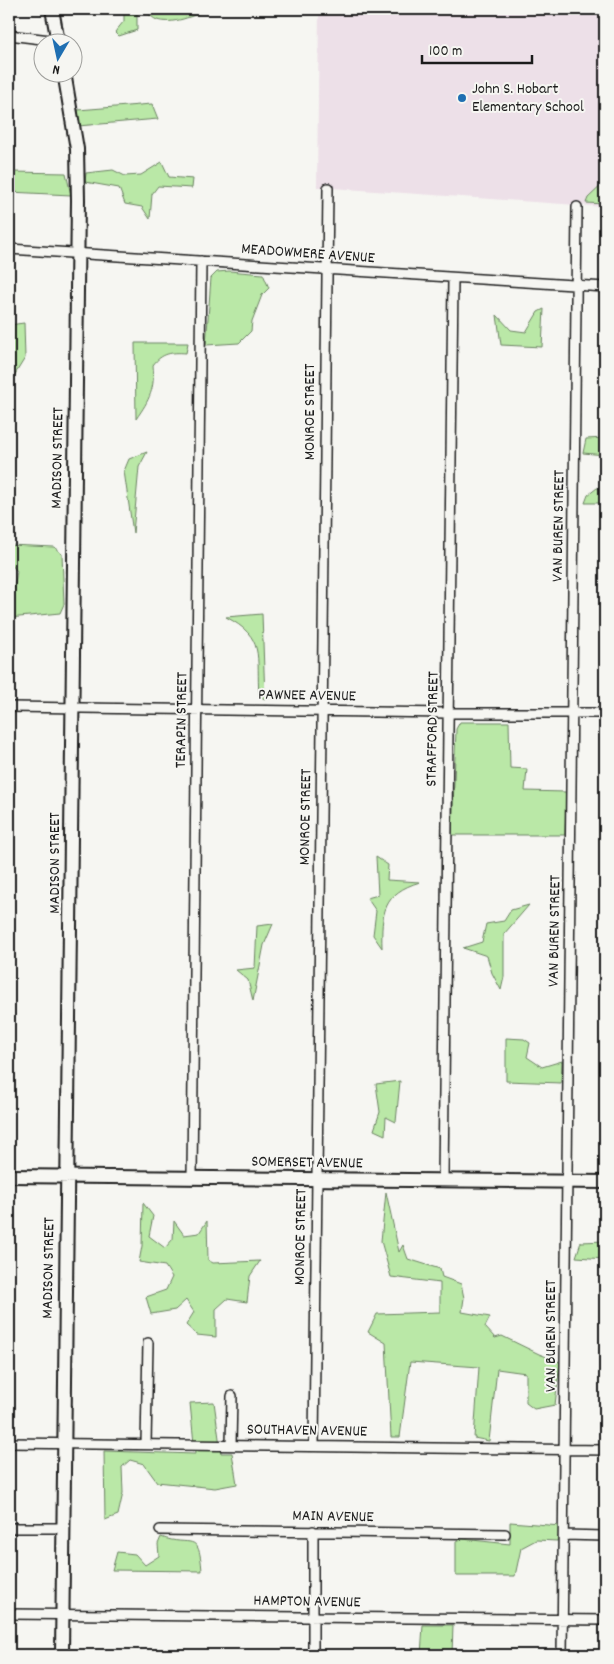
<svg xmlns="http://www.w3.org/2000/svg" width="614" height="1664" viewBox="0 0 614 1664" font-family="Dekko,sans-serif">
	<rect width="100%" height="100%" fill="#f6f6f2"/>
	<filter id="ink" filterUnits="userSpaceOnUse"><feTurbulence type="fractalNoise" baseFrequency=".02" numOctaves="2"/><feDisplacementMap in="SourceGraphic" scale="10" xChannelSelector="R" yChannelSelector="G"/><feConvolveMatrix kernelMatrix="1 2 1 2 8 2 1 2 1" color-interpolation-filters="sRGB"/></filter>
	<g filter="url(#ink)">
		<!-- built -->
		<path fill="#ede0e8" d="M 319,9 L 605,9 L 605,207 L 317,187 Z"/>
		<!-- green -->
		<path fill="#bae8a7" stroke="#6b8262" d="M 124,9 L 137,9 L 137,30 L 119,36 L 115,32 L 124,21 Z
			M 149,9 L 207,9 C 195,16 172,25 157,20 C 154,19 150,15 147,13 Z
			M 152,104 L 158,119 L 78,126 L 78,110 Z
			M 162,162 L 169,177 L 193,179 L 192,188 L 158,186 L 152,194 L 150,219 L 142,207 L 125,204 L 119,188 L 85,182 L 86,173 L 113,170 L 125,176 L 141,175 Z
			M 9,168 L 12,172 L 66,173 L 71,195 L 9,192 Z
			M 605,182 L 605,204 L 586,203 L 588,198 Z
			M 229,271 L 263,274 L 269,288 L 262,295 L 252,321 L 251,331 L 239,343 L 206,345 L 211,278 L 217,272 Z
			M 544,309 L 542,347 L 501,345 L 497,315 L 511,330 L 526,332 L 538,312 Z
			M 24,323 L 25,358 L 9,384 L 9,325 Z
			M 135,343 L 188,343 L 186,353 C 171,352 162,353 153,365 C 155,389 150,399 136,419 Z
			M 605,438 L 605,455 L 583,453 L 586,439 Z
			M 147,452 L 139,467 L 133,533 L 124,471 L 129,459 Z
			M 597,488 L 605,489 L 605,503 L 585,503 L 588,495 Z
			M 9,545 L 54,547 L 62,554 L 64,604 L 60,613 L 9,618 L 17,571 L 9,562 Z
			M 262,614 L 265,699 L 259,696 C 256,655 266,638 226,617 Z
			M 460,722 L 509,722 L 510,768 L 527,769 L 525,791 L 566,792 L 565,835 L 452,835 L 456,729 Z
			M 376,857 L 388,865 L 387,880 L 420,882 C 383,893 381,913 382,948 L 373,935 L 376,911 L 367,898 L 378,895 Z
			M 529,905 L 504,934 L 504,977 L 501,990 L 492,973 L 487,956 L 463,948 L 482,942 L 486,924 L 504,921 L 511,910 Z
			M 273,924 L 264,945 L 253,1001 L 248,980 L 236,970 L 255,968 L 257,926 Z
			M 506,1038 L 524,1039 L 530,1043 L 527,1057 L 542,1067 L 562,1061 L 561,1083 L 506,1081 Z
			M 400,1081 L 396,1122 L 386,1117 L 385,1135 L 374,1130 L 380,1112 L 376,1084 Z
			M 386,1192 L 399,1252 L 403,1245 L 408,1259 L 440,1269 L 442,1277 L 461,1284 L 464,1298 L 462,1312 L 490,1317 L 485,1327 L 495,1338 L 502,1336 L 539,1354 L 560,1362 L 555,1405 L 534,1409 L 526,1403 L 526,1373 L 497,1369 L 489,1441 L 474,1438 L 479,1367 L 410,1362 L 400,1437 L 391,1437 L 386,1343 L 368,1332 L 377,1314 L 440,1312 L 440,1283 L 391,1277 L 381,1241 Z
			M 143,1203 L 153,1216 L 149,1236 L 165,1248 L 173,1239 L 174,1221 L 184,1235 L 199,1233 L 207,1221 L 208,1260 L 213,1263 L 260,1261 L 250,1276 L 247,1302 L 227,1299 L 216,1309 L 216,1337 L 197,1335 L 186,1325 L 194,1312 L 186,1300 L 175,1310 L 151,1314 L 146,1297 L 166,1290 L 172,1277 L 165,1266 L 139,1262 L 142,1246 Z
			M 605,1241 L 605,1259 L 576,1257 L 581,1242 Z
			M 214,1402 L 221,1453 L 232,1453 L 237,1484 L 215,1488 L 157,1482 L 144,1464 L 130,1460 L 122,1467 L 123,1493 L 118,1515 L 105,1520 L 104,1451 L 195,1454 L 190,1403 Z
			M 510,1522 L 561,1526 L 557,1541 L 536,1540 L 521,1548 L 515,1576 L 456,1576 L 456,1541 L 462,1539 L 510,1544 Z
			M 161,1537 C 191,1548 199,1529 202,1571 L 112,1570 L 117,1552 L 135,1554 L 145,1565 L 159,1556 L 158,1544 Z
			M 423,1625 L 453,1625 L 452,1655 L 421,1655 Z"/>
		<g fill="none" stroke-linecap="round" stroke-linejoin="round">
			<defs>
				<path id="street" d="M 9,35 L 58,41
					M 9,249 L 605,287
					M 9,707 L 448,713 L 605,713
					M 192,1178 L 201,261
					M 443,1181 L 453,278
					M 9,1443 L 605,1450
					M 146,1444 L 148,1343
					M 231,1445 L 232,1396
					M 314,1446 L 328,188
					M 9,1528 L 64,1528
					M 160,1530 L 505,1534
					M 564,1535 L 605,1536
					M 9,1614 L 605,1620
					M 313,1655 L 313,1531
					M 562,1655 L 577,207"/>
				<path id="secondary" d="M 52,9 L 58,42
					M 9,1176 L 605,1182
					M 62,1655 L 78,200 L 77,149 L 64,72"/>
			</defs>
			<!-- street casing -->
			<use href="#street" stroke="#1c1c1c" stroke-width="12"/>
			<!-- secondary casing -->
			<use href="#secondary" stroke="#1c1c1c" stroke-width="16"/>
			<!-- street -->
			<use href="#street" stroke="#f6f6f2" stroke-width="9"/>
			<!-- secondary -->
			<use href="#secondary" stroke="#f6f6f2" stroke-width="12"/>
		</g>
	</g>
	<!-- markers -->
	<circle fill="#1f6fb2" stroke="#f6f6f2" stroke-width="2" cx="462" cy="98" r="5"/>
	<g text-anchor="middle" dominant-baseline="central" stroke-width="4" stroke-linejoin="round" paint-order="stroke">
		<!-- poi labels -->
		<g font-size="16" fill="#1c1c1c" stroke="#f6f6f2" text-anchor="start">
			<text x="472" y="89">John S. Hobart<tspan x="472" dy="18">Elementary School</tspan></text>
		</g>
		<!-- street labels -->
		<g font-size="16" fill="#1c1c1c" stroke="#f6f6f2">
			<text transform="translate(308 254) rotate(4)">MEADOWMERE AVENUE</text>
			<text transform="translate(310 412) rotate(-90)">MONROE STREET</text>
			<text transform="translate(58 458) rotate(-89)">MADISON STREET</text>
			<text transform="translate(559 526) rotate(-89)">VAN BUREN STREET</text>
			<text transform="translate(307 696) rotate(1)">PAWNEE AVENUE</text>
			<text transform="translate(182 720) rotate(-89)">TERAPIN STREET</text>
			<text transform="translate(433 729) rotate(-89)">STRAFFORD STREET</text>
			<text transform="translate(306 817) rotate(-89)">MONROE STREET</text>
			<text transform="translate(55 863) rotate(-90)">MADISON STREET</text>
			<text transform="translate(555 931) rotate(-89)">VAN BUREN STREET</text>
			<text transform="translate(307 1163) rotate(1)">SOMERSET AVENUE</text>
			<text transform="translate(301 1237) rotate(-89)">MONROE STREET</text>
			<text transform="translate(49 1268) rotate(-89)">MADISON STREET</text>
			<text transform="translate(551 1336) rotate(-90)">VAN BUREN STREET</text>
			<text transform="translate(307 1431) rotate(1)">SOUTHAVEN AVENUE</text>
			<text transform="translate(333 1517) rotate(1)">MAIN AVENUE</text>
			<text transform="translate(307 1602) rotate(1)">HAMPTON AVENUE</text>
		</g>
	</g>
	<!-- margin -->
	<rect width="614" height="1664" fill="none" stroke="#f6f6f2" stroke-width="30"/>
	<rect x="15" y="15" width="584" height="1634" fill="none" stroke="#1c1c1c" stroke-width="2" filter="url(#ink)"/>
	<!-- north arrow -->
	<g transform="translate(58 58) rotate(189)"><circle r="24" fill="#f6f6f2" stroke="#9f9f9c"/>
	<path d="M0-4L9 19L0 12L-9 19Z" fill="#1f6fb2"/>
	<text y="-8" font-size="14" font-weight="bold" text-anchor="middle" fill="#1c1c1c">N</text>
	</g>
	<!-- scale -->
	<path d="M422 55v8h110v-8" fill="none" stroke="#1c1c1c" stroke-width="2.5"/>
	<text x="429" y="55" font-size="15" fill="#1c1c1c" stroke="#f6f6f2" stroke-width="4" paint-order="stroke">100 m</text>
</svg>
